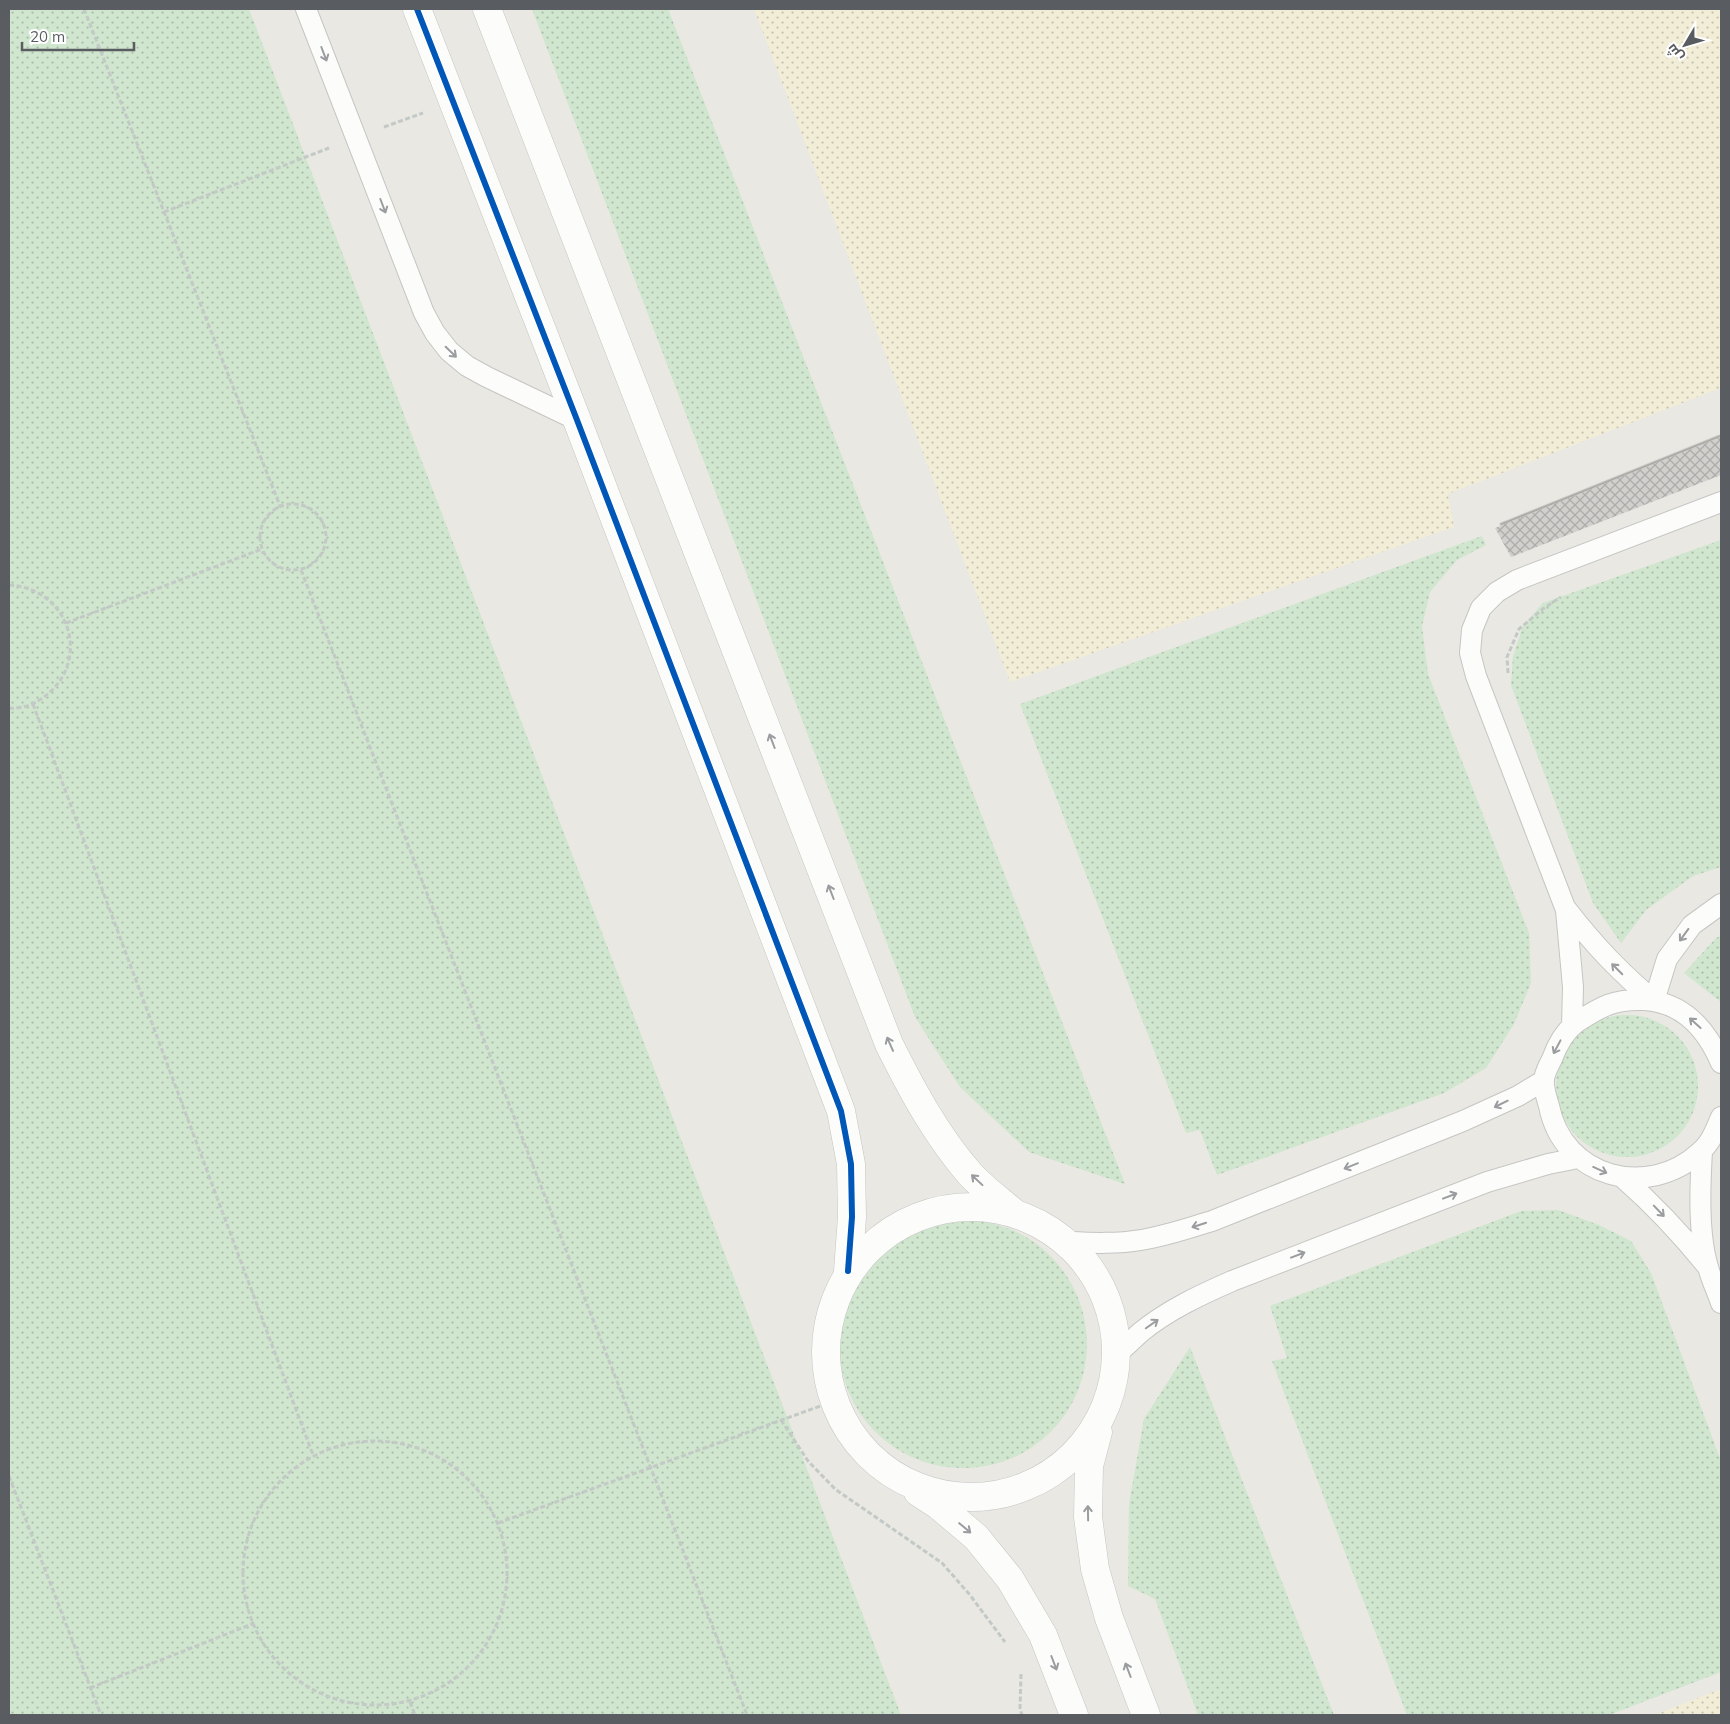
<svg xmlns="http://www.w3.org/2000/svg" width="1730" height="1724" viewBox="0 0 1730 1724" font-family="Mulish,Cairo,sans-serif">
	<defs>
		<pattern id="grass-dots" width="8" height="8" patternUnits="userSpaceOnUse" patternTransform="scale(1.25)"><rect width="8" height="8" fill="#d0e6ce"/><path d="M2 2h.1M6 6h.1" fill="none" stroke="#acbeab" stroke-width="1.8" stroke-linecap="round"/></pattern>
		<pattern id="sand-dots" width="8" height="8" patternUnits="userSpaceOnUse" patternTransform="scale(1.25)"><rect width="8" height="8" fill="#f2edd7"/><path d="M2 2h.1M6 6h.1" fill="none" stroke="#c7c3b2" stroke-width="1.8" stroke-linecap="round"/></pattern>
		<pattern id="building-cross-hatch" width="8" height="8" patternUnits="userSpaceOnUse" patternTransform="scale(1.25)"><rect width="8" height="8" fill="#d1d0cd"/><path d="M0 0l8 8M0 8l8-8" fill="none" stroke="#adacaa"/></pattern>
		<filter id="shadow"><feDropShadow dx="4.5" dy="-4.5" stdDeviation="0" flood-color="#0004"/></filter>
	</defs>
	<rect width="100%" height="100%" fill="#e9e8e3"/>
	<!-- grass -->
	<path fill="url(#grass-dots)" d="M 9,9 L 249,9 L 901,1715 L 9,1715 Z
		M 532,9 L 668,9 L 1125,1184 L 1029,1152 L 960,1087 L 915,1017 Z
		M 1482,536 L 1486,545 L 1457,560 L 1430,592 L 1422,626 L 1428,674 L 1529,933 L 1531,983 L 1514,1024 L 1486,1068 L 1444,1093 L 1217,1175 L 1200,1130 L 1186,1133 L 1020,704 Z
		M 1721,540 L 1721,867 L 1693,876 L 1646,910 L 1621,943 L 1593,903 L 1511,685 L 1513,656 L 1523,626 L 1543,603 Z
		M 1721,936 L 1721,1002 L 1684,973 L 1716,938 Z
		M1556 1086a71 71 0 1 1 142 0a71 71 0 1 1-142 0Z
		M 1558,1210 L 1599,1225 L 1631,1241 L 1651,1273 L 1721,1461 L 1721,1672 L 1609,1715 L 1407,1715 L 1272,1361 L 1287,1358 L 1270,1306 L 1521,1211 Z
		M839 1344a124 124 0 1 1 248 0a124 124 0 1 1-248 0Z
		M 1190,1347 L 1334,1715 L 1198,1715 L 1155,1599 L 1128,1586 L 1129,1504 L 1144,1419 Z"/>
	<!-- sand -->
	<path fill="url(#sand-dots)" d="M 754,9 L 1721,9 L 1721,388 L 1448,494 L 1454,527 L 1010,682 Z
		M 1721,1689 L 1721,1715 L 1654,1715 Z"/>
	<!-- building -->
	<path fill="url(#building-cross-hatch)" filter="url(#shadow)" d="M 1721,437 L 1721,475 L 1511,557 L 1495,528 Z"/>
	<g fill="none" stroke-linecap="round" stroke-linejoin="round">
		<defs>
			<path id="service" d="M 306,9 L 424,313 L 435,333 L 449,351 L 467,366 L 487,377 L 577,420
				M 1567,910 C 1595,946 1619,971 1654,1001 L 1667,959 L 1692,925 L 1721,904
				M 1572,1026 L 1573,987 L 1566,910 L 1476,676 L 1470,653 L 1472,630 L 1481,608 L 1497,592 L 1517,580 L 1721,502
				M 1721,1063 C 1707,1030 1683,1002 1644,1000 C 1614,999 1602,1006 1577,1022 C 1565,1031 1557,1045 1552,1059 C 1549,1065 1544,1074 1544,1080 C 1543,1088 1547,1099 1549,1106 C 1563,1178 1648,1200 1700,1152 C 1711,1143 1716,1129 1721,1117
				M 1702,1151 C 1700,1186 1698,1234 1708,1267 C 1711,1279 1717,1291 1721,1303
				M 1623,1178 C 1654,1205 1681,1234 1707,1266
				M 1068,1242 C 1093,1243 1117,1244 1141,1240 C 1166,1236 1189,1228 1212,1221 L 1463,1121 L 1518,1096 L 1543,1081
				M 1115,1356 C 1124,1348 1132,1340 1141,1332 C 1168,1310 1200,1295 1232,1281 L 1487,1182 L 1548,1164 L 1578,1158"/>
			<path id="tertiary" d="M 417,9 L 577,420 L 841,1111 L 851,1164 L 852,1217 L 848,1271
				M 487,9 L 889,1044 C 912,1090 936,1135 970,1174 C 983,1188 999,1200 1013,1212
				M826 1352a145 145 0 1 1 290 0a145 145 0 1 1-290 0Z
				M 1098,1432 L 1089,1466 L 1088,1517 L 1095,1569 L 1109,1618 L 1146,1715
				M 918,1492 L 938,1505 L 976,1537 L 1010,1579 L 1043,1635 L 1074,1715"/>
		</defs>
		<!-- service casing -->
		<use href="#service" stroke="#c5c5c4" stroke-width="22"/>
		<!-- tertiary casing -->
		<use href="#tertiary" stroke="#c5c5c4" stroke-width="29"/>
		<!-- path -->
		<path stroke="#c3c9c6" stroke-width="3" stroke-dasharray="5 2.5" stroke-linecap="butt" d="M 84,9 L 280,506
			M 384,127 L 423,113
			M 164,212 L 329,148
			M260 537a33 33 0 1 1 66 0a33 33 0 1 1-66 0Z
			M 301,570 L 747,1715
			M 9,585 C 73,589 94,667 38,701 C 30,706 18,709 9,708
			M 66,623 L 262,549
			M 1508,673 L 1507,657 L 1519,629 L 1544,608 L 1561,597
			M 33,704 L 313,1455
			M 781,1420 L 808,1461 L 835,1489 L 942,1563 L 970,1595 L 1005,1642
			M243 1573a132 132 0 1 1 264 0a132 132 0 1 1-264 0Z
			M 9,1476 L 101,1715
			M 498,1523 L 834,1401
			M 1021,1674 L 1020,1709 L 1022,1715
			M 90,1688 L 252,1624
			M 410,1702 L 415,1715"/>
		<!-- service -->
		<use href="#service" stroke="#fcfcfb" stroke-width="20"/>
		<!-- tertiary -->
		<use href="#tertiary" stroke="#fcfcfb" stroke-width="28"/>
		<defs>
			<path id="cycleway" d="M 417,9 L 577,420 L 841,1111 L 851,1164 L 852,1217 L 848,1271"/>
		</defs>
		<!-- cycleway casing -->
		<use href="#cycleway" stroke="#fff" stroke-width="9"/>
		<!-- cycleway -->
		<use href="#cycleway" stroke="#0057b8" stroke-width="6"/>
	</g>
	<!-- one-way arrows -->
	<defs><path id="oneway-shaft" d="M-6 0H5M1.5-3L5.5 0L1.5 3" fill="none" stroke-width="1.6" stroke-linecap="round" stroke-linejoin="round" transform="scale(1.25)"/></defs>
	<g stroke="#9a9c9f">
		<use href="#oneway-shaft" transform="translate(324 54) rotate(69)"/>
		<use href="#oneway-shaft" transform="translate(383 206) rotate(69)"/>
		<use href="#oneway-shaft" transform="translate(451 352) rotate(44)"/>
		<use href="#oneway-shaft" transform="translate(772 741) rotate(-111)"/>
		<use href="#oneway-shaft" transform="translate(831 892) rotate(-111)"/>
		<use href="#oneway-shaft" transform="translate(1684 935) rotate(126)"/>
		<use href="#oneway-shaft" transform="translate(1617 969) rotate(-135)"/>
		<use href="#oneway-shaft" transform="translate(1695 1023) rotate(-138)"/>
		<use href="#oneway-shaft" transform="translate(890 1044) rotate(-114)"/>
		<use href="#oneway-shaft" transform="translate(1557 1047) rotate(118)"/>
		<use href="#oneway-shaft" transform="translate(1501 1104) rotate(154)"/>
		<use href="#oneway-shaft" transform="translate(1351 1166) rotate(158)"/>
		<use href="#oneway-shaft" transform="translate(1600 1170) rotate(24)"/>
		<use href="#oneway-shaft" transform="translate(977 1180) rotate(-137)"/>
		<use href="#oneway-shaft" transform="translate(1450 1196) rotate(-21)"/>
		<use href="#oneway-shaft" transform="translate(1659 1211) rotate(46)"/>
		<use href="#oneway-shaft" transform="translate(1199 1225) rotate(162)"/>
		<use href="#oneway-shaft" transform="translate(1298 1255) rotate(-21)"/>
		<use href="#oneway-shaft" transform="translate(1152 1324) rotate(-35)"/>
		<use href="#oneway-shaft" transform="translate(1088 1513) rotate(-91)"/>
		<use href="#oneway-shaft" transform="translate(965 1528) rotate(40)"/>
		<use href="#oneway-shaft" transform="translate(1054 1663) rotate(69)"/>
		<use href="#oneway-shaft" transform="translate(1128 1670) rotate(-111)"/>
	</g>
	<!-- border -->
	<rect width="1730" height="1724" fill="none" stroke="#595c61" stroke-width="20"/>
	<!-- north arrow -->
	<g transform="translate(1685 45) rotate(232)" stroke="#ffffff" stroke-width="4" paint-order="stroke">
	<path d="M0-4L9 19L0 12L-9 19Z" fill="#595c61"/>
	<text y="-8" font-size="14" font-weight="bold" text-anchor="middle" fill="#595c61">ش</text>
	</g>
	<!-- scale -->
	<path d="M22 42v8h112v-8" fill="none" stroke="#595c61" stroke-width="2.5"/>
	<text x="30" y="42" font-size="15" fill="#595c61" stroke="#ffffff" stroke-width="4" paint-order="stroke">20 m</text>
</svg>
